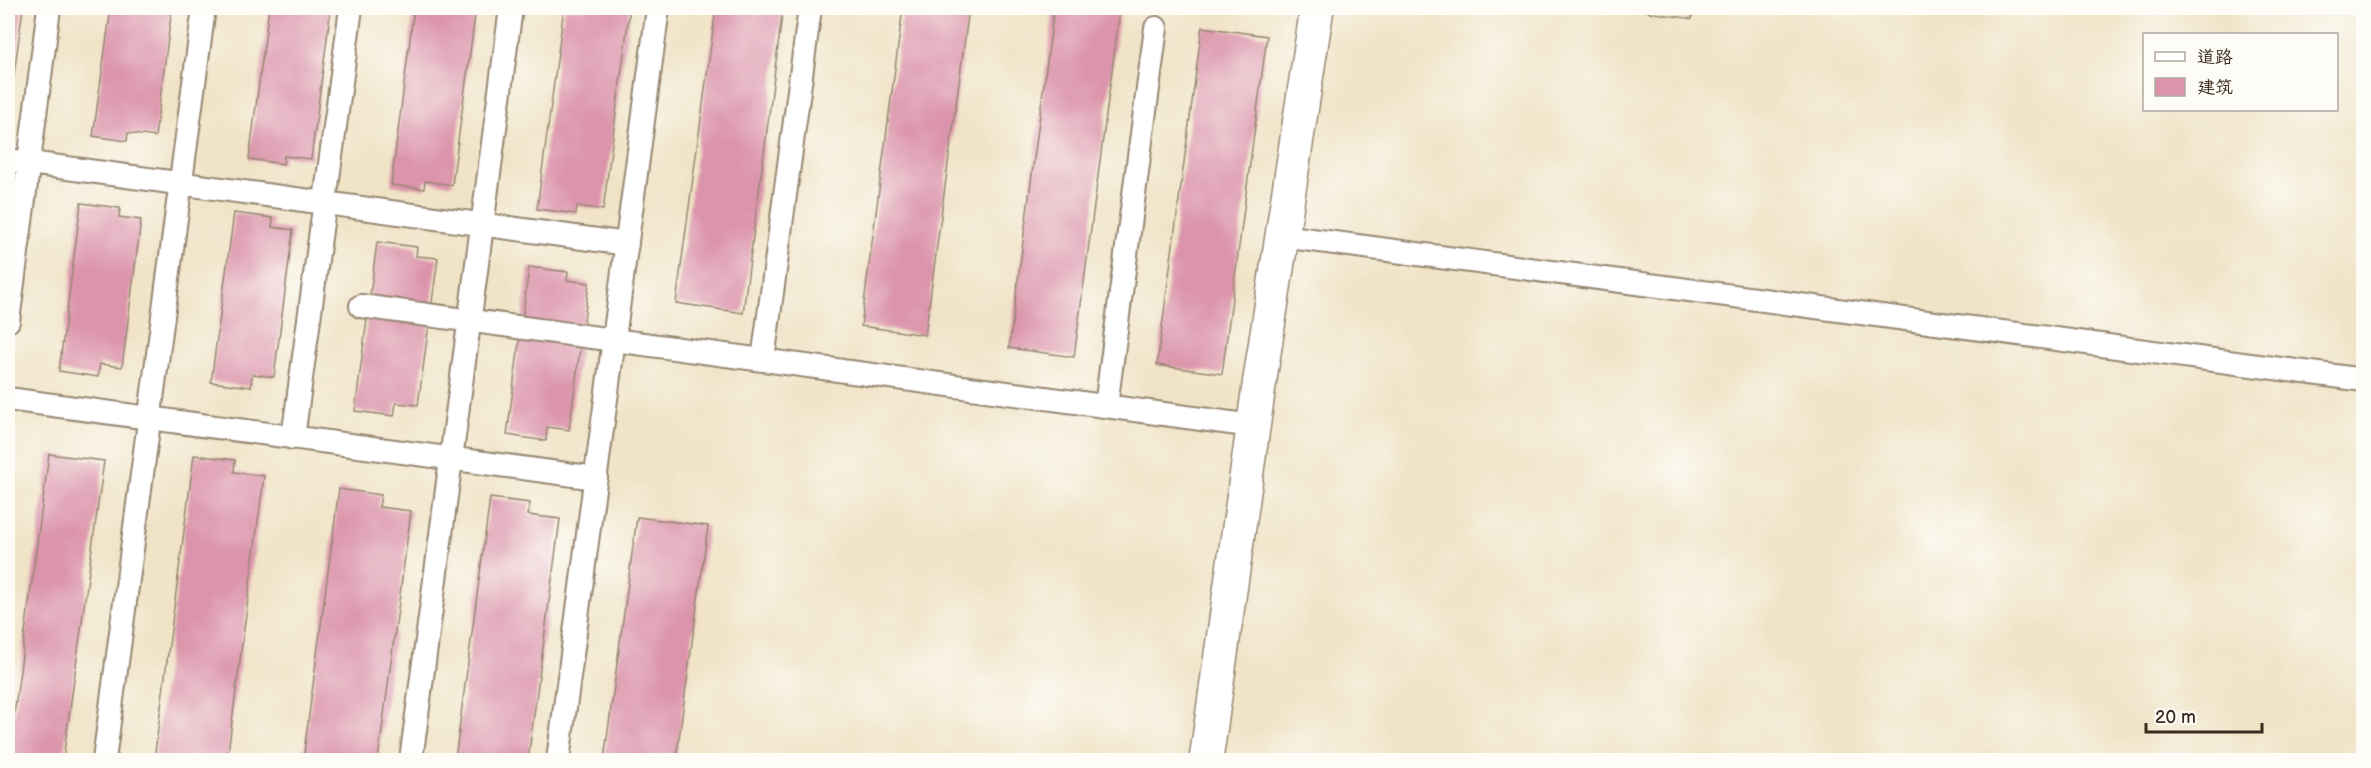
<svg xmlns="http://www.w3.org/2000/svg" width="2371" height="768" viewBox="0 0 2371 768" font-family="'Balsamiq Sans','LXGW WenKai TC',sans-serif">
	<rect width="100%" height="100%" fill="#fdfcf7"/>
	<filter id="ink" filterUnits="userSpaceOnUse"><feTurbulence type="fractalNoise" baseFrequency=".0167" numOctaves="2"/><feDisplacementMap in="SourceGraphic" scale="12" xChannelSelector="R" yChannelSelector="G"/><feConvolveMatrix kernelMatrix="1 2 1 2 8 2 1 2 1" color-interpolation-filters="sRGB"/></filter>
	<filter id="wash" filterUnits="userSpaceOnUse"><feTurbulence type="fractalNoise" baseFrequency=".008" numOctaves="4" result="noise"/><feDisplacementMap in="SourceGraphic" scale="24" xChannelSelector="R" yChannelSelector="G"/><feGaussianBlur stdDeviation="1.35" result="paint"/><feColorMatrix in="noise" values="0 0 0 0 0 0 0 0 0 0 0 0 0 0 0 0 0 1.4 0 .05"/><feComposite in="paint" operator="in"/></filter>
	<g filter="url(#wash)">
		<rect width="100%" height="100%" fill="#f0e3c6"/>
		<g id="blocks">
			<!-- building -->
			<path fill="#db94ab" d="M 8,8 L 23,8 L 9,112 L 8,112 Z
				M 111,8 L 172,8 L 155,137 L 128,133 L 127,141 L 93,136 Z
				M 269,8 L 331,8 L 311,159 L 284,156 L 283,164 L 249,159 Z
				M 414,8 L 476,8 L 452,185 L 425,181 L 424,189 L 391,185 Z
				M 564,8 L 630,8 L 603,210 L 577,206 L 576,214 L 537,209 Z
				M 716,8 L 783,8 L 743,313 L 676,303 Z
				M 903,8 L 969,8 L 925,335 L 861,326 Z
				M 1054,8 L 1100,8 L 1120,10 L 1074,357 L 1009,348 Z
				M 1649,8 L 1693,8 L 1692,19 L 1648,12 Z
				M 1202,27 L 1267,36 L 1222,374 L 1157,365 Z
				M 81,203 L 120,208 L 119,217 L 141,220 L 122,367 L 100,364 L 98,377 L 59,371 Z
				M 234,213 L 273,218 L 272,227 L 293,230 L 274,377 L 252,374 L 251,387 L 211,382 Z
				M 377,242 L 417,247 L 416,256 L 438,258 L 418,405 L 396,403 L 394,416 L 355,411 Z
				M 529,267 L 568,272 L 567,280 L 589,283 L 569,430 L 547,427 L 546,441 L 507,435 Z
				M 49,454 L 104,461 L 63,760 L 8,760 Z
				M 194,455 L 235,460 L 234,472 L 264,476 L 227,760 L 154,760 Z
				M 339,489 L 381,495 L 379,507 L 411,511 L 378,760 L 303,760 Z
				M 490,498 L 530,503 L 528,515 L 560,519 L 528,760 L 455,760 Z
				M 637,517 L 708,526 L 676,760 L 604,760 Z"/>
		</g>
	</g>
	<g filter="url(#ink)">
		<use href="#blocks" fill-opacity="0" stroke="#968672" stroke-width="1.5"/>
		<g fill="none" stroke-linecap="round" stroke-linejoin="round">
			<defs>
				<path id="service" d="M 8,160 L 627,244
					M 1282,236 L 2364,380
					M 361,306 L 1253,426
					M 8,321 L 49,8
					M 763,360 L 810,8
					M 8,399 L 596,478
					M 1106,406 L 1156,28
					M 293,438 L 351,8
					M 104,760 L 204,8
					M 411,760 L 511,8
					M 558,760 L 658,8"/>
				<path id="minor" d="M 1206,760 L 1260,379 L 1317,8"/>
			</defs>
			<!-- service casing -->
			<use href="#service" stroke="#968672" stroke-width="26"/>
			<!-- minor casing -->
			<use href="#minor" stroke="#968672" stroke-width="36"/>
			<!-- service -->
			<use href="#service" stroke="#fff" stroke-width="22"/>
			<!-- minor -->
			<use href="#minor" stroke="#fff" stroke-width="33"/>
		</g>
	</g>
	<!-- margin -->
	<rect width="2371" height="768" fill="none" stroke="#fdfcf7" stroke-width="30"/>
	<!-- legend -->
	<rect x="2143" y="33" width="195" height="78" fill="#fdfcf7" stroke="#afa8a0" stroke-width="1.5"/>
	<rect x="2155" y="52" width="30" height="9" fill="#ffffff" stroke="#afa8a0" stroke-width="1.5"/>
	<text x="2197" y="63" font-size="18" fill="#3b2a1e">道路</text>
	<rect x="2155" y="78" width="30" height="18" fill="#db94ab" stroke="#afa8a0" stroke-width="1.5"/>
	<text x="2197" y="93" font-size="18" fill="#3b2a1e">建筑</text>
	<!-- scale -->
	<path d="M2146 723v9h116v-9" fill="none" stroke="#3b2a1e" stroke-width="3"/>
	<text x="2155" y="723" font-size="18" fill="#3b2a1e" stroke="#fdfcf7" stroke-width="4.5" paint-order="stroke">20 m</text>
</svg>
